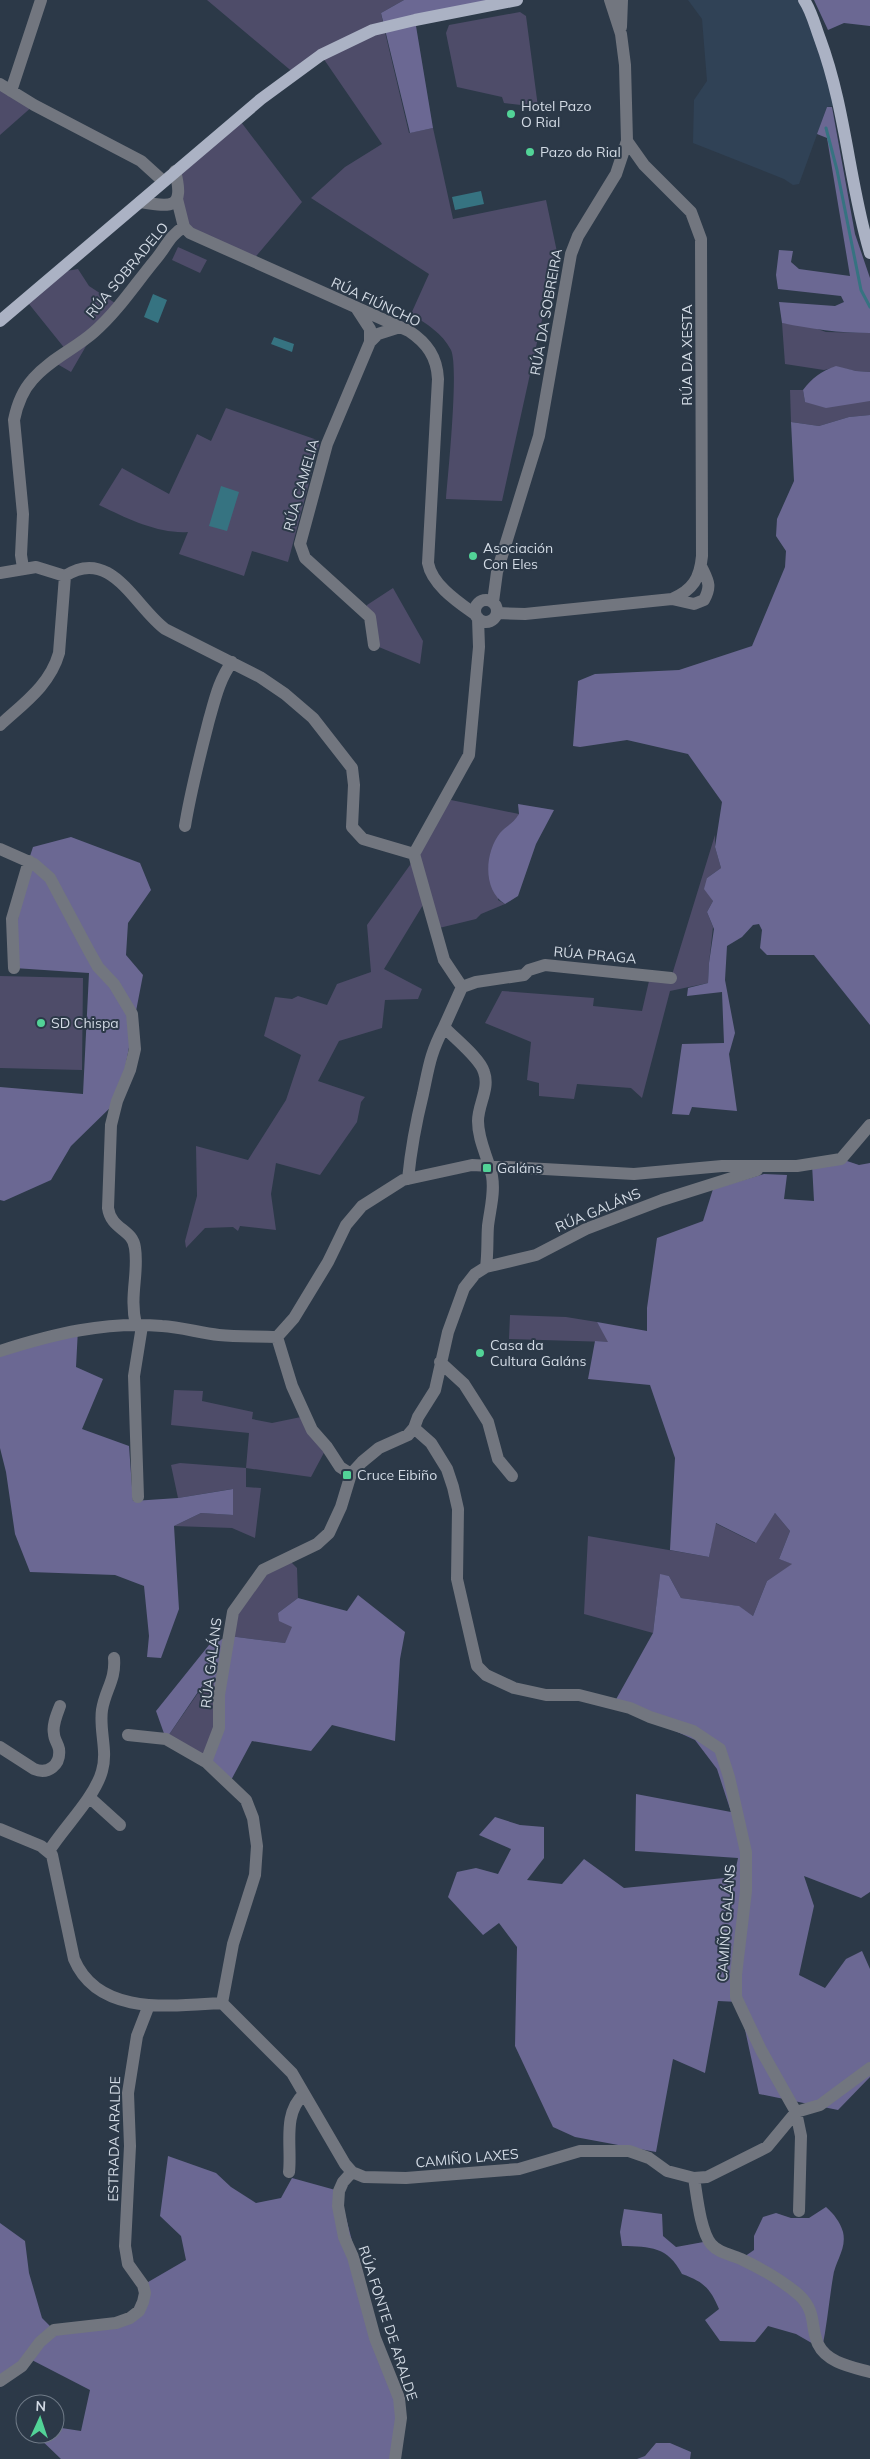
<svg xmlns="http://www.w3.org/2000/svg" width="870" height="2459" viewBox="0 0 870 2459" font-family="Mulish,sans-serif">
	<rect width="100%" height="100%" fill="#2c3948"/>
	<!-- built -->
	<path fill="#304256" d="M 688,0 L 804,0 L 840,105 L 827,107 L 799,184 L 793,185 L 784,179 L 693,143 L 694,100 L 707,81 L 702,19 Z"/>
	<!-- green -->
	<path fill="#4e4c69" d="M 207,0 L 404,0 L 381,13 L 384,28 L 409,133 L 433,128 L 453,219 L 546,200 L 557,252 L 502,501 L 446,499 C 448,474 459,367 451,350 C 442,333 427,324 411,314 L 429,274 L 311,198 L 345,167 L 382,144 L 321,55 L 295,74 Z
		M 520,12 L 526,16 L 538,107 L 504,103 L 502,97 L 457,87 L 446,33 L 449,25 Z
		M 0,89 L 34,105 L 0,135 Z
		M 238,118 L 302,202 L 252,261 L 190,233 L 175,171 Z
		M 178,247 L 207,260 L 200,273 L 172,260 Z
		M 78,269 L 89,286 L 118,305 L 93,334 L 71,372 L 52,361 L 66,350 L 25,299 L 55,273 Z
		M 782,323 L 809,326 L 826,332 L 870,333 L 870,372 L 856,371 L 836,367 L 824,370 L 785,364 Z
		M 790,390 L 803,390 L 805,402 L 870,401 L 870,415 L 849,417 L 819,426 L 791,422 Z
		M 226,408 L 320,441 L 288,562 L 252,551 L 244,576 L 179,554 L 188,532 C 158,534 126,518 99,505 L 122,468 L 169,494 L 197,434 L 211,441 Z
		M 393,588 L 423,641 L 420,664 L 374,645 L 365,612 L 367,605 Z
		M 451,800 L 519,814 L 498,900 L 505,904 L 481,914 L 476,919 L 435,929 L 426,900 L 384,969 L 422,989 L 418,999 L 385,1000 L 382,1028 L 339,1041 L 318,1081 L 365,1097 L 361,1102 L 357,1122 L 320,1175 L 276,1163 L 271,1194 L 276,1230 L 240,1226 L 238,1231 L 233,1227 L 205,1228 L 186,1248 L 185,1241 L 197,1196 L 196,1146 L 248,1160 L 286,1100 L 301,1055 L 264,1036 L 275,997 L 292,999 L 298,996 L 327,1005 L 337,984 L 371,972 L 367,925 L 410,865 L 414,854 Z
		M 715,835 L 715,847 L 721,868 L 707,878 L 713,901 L 707,912 L 713,927 L 709,963 L 708,983 L 670,991 L 642,1098 L 631,1088 L 577,1084 L 574,1099 L 539,1096 L 539,1083 L 527,1080 L 531,1042 L 485,1023 L 502,991 L 594,998 L 593,1006 L 642,1011 L 649,981 L 671,978 Z
		M 0,976 L 83,978 L 82,1070 L 0,1068 Z
		M 510,1315 L 566,1317 L 597,1322 L 609,1342 L 509,1339 Z
		M 174,1390 L 203,1391 L 202,1401 L 253,1412 L 252,1419 L 272,1423 L 301,1417 L 327,1447 L 311,1477 L 246,1468 L 246,1487 L 261,1488 L 255,1538 L 232,1528 L 174,1526 L 201,1513 L 233,1515 L 232,1489 L 178,1498 L 171,1465 L 180,1463 L 246,1468 L 249,1433 L 171,1425 Z
		M 775,1513 L 790,1531 L 779,1559 L 793,1564 L 767,1581 L 753,1616 L 738,1606 L 681,1598 L 669,1576 L 660,1575 L 653,1633 L 584,1614 L 588,1536 L 709,1557 L 715,1523 L 755,1543 Z
		M 286,1557 L 297,1568 L 298,1598 L 278,1613 L 293,1627 L 285,1643 L 229,1636 L 233,1612 L 262,1572 Z
		M 214,1681 L 213,1711 L 219,1728 L 206,1762 L 166,1739 L 205,1683 Z"/>
	<!-- forest -->
	<path fill="#6b6893" d="M 404,0 L 522,0 L 415,20 L 433,128 L 410,133 L 381,13 Z
		M 814,0 L 870,0 L 870,26 L 844,23 L 828,30 Z
		M 827,107 L 832,107 L 855,234 L 870,278 L 870,333 C 838,333 812,329 782,323 L 779,302 L 835,306 L 844,302 L 841,296 L 778,289 L 776,275 L 779,250 L 793,251 L 791,262 L 799,269 L 850,276 L 827,138 L 817,134 Z
		M 836,366 L 856,371 L 870,372 L 870,401 L 826,408 L 805,402 L 803,390 C 812,378 821,371 836,366 Z
		M 870,415 L 870,1025 L 814,955 L 767,955 L 760,948 L 762,930 L 759,924 L 753,925 L 742,937 L 727,946 L 725,980 L 735,1033 L 729,1054 L 737,1111 L 692,1107 L 689,1115 L 672,1114 L 682,1044 L 724,1043 L 722,992 L 687,996 L 688,988 L 708,983 L 709,963 L 714,929 L 707,912 L 713,901 L 704,889 L 707,878 L 721,868 L 715,847 L 722,802 L 688,754 L 627,740 L 580,747 L 573,746 L 578,681 L 595,674 L 679,670 L 752,646 L 785,567 L 786,551 L 776,536 L 777,519 L 794,481 L 791,422 L 819,426 L 849,417 Z
		M 518,804 L 554,810 L 536,844 L 518,896 L 505,904 C 482,890 485,852 500,833 C 506,826 513,824 519,814 Z
		M 71,837 L 140,863 L 151,890 L 128,923 L 126,955 L 143,975 L 121,1089 L 117,1101 L 71,1146 L 51,1180 L 4,1201 L 0,1200 L 0,1087 L 83,1094 L 89,973 L 14,968 L 21,883 L 33,847 Z
		M 841,1159 L 859,1165 L 870,1163 L 870,1892 L 861,1898 L 804,1876 L 814,1906 L 799,1975 L 825,1988 L 846,1959 L 862,1951 L 870,1969 L 870,2077 L 838,2110 L 759,2094 L 739,2002 L 718,2001 L 705,2073 L 673,2059 L 656,2152 L 575,2137 L 553,2127 L 515,2046 L 517,1947 L 499,1923 L 483,1935 L 448,1897 L 457,1872 L 476,1868 L 498,1874 L 511,1849 L 479,1835 L 495,1817 L 520,1825 L 544,1827 L 544,1858 L 527,1880 L 562,1884 L 584,1859 L 624,1888 L 734,1877 L 738,1858 L 635,1851 L 636,1794 L 731,1812 L 717,1769 L 695,1740 L 614,1703 L 653,1633 L 660,1574 L 669,1576 L 681,1598 L 739,1606 L 753,1616 L 767,1581 L 792,1564 L 779,1559 L 790,1531 L 775,1513 L 756,1543 L 716,1523 L 709,1557 L 670,1550 L 675,1458 L 650,1385 L 588,1379 L 595,1341 L 608,1342 L 597,1322 L 647,1331 L 647,1308 L 657,1238 L 703,1221 L 713,1189 L 764,1174 L 787,1175 L 784,1199 L 814,1201 L 812,1164 Z
		M 78,1329 L 76,1367 L 103,1379 L 82,1429 L 129,1446 L 133,1501 L 178,1498 L 233,1489 L 233,1515 L 201,1513 L 174,1526 L 179,1609 L 161,1658 L 147,1657 L 149,1636 L 144,1586 L 115,1575 L 30,1572 L 15,1534 L 6,1472 L 0,1448 L 0,1352 Z
		M 358,1595 L 405,1632 L 400,1659 L 395,1741 L 332,1725 L 311,1751 L 252,1741 L 229,1784 L 206,1762 L 219,1728 L 213,1711 L 214,1681 L 204,1683 L 166,1739 L 156,1711 L 209,1645 L 229,1636 L 285,1643 L 292,1627 L 279,1621 L 278,1613 L 298,1598 L 347,1611 Z
		M 168,2156 L 216,2173 L 231,2187 L 256,2203 L 281,2198 L 292,2178 L 339,2191 L 382,2356 L 401,2418 L 398,2459 L 61,2459 L 35,2434 L 55,2434 L 55,2427 L 81,2431 L 90,2390 L 28,2358 L 0,2378 L 0,2223 L 25,2241 L 29,2273 L 42,2318 L 54,2330 L 130,2318 L 143,2302 L 143,2285 L 186,2260 L 181,2236 L 160,2216 Z
		M 826,2207 C 834,2214 840,2222 843,2232 C 847,2249 835,2261 833,2277 C 829,2301 827,2325 822,2349 L 796,2334 L 768,2326 L 755,2342 L 720,2341 L 705,2320 L 719,2309 C 710,2288 704,2282 682,2274 C 667,2246 651,2247 622,2246 L 620,2232 L 624,2209 L 662,2214 L 663,2236 L 676,2247 L 709,2241 L 741,2259 L 754,2250 L 754,2236 L 763,2217 L 776,2213 L 791,2218 L 809,2218 Z
		M 656,2443 L 670,2443 L 691,2452 L 690,2459 L 637,2459 L 645,2456 Z"/>
	<!-- water -->
	<path fill="#367381" d="M 481,191 L 484,204 L 455,210 L 452,197 Z
		M 153,294 L 167,300 L 158,323 L 144,317 Z
		M 274,337 L 294,344 L 292,352 L 271,344 Z
		M 221,486 L 239,492 L 227,531 L 209,526 Z"/>
	<g fill="none" stroke-linecap="round" stroke-linejoin="round">
		<!-- stream -->
		<path stroke="#367381" stroke-width="3" d="M 826,128 L 837,170 L 861,290 L 870,307"/>
		<!-- minor -->
		<path stroke="#72767f" stroke-width="12" d="M 621,27 L 622,0
			M 0,84 L 34,105 L 141,161 L 163,181
			M 11,91 L 41,0
			M 177,199 L 184,227 L 190,233 L 409,331 C 427,343 437,357 438,379 L 428,563 C 432,585 458,602 476,615
			M 140,202 C 171,207 185,210 175,171
			M 357,309 L 370,329 L 370,342 L 327,444 L 300,544 L 305,558 L 370,617 L 374,645
			M 370,342 L 378,334 L 400,327
			M 23,568 L 21,555 L 23,514 L 14,420 C 17,405 22,391 33,379 C 50,359 75,349 94,332 C 118,311 136,283 156,259 C 166,247 170,235 184,227
			M 0,573 L 36,567 L 65,576
			M 65,576 C 111,546 135,607 165,629 L 260,677 L 285,694 L 313,718 L 352,768 L 354,785 L 352,827 L 363,839 L 414,854
			M 672,599 L 694,604 L 704,600 C 712,585 708,581 701,566
			M475 611a11 11 0 1 1 22 0a11 11 0 1 1-22 0Z
			M 493,602 L 497,572 L 539,436 L 571,254 L 578,236 L 616,174 L 627,141 L 625,65 L 621,34 L 610,0
			M 497,613 L 525,614 L 672,599 C 693,590 700,578 702,556 L 701,239 L 691,212 L 644,165 L 627,141
			M 0,725 C 24,703 50,685 59,653 L 65,576
			M 185,826 C 191,789 200,755 209,720 C 215,699 219,680 232,662
			M 0,849 L 34,864 L 50,878 L 89,951 L 98,967 L 114,984 L 132,1014 L 135,1049 L 130,1070 L 117,1101 L 111,1125 L 108,1208 C 111,1230 133,1229 135,1248 C 139,1273 129,1296 136,1325
			M 414,854 L 469,755 L 479,647 L 478,618
			M 14,968 L 12,919 L 29,861
			M 462,987 L 476,982 L 524,975 L 529,970 L 545,965 L 671,978
			M 408,1179 C 411,1149 416,1122 423,1094 C 429,1066 430,1054 444,1027
			M 486,1267 L 536,1255 L 586,1229 L 662,1200 L 757,1170
			M 277,1337 L 292,1386 L 312,1430 L 327,1447 L 340,1467 L 351,1474
			M 0,1351 C 53,1334 106,1321 162,1326 C 181,1327 200,1333 219,1335 C 238,1337 258,1336 277,1337 L 294,1318 L 328,1262 L 346,1225 L 362,1206 L 403,1180 L 472,1165 L 634,1174 L 722,1166 L 797,1166 L 841,1159 L 870,1125
			M 440,1362 L 464,1384 L 478,1406 L 488,1422 L 498,1459 L 512,1476
			M 414,1428 L 431,1443 L 447,1469 L 453,1487 L 458,1509 L 457,1579 L 477,1666 L 486,1675 L 514,1688 L 546,1695 L 579,1695 L 630,1708 L 650,1717 L 693,1731 L 720,1749 L 729,1777 L 746,1852 L 746,1891 L 736,1975 L 736,1997 L 761,2050 L 796,2112 L 801,2136 L 799,2211
			M 138,1497 L 134,1376 L 142,1326
			M 128,1735 L 166,1739 L 206,1762
			M 0,1747 L 34,1769 C 48,1775 61,1765 59,1749 C 58,1744 54,1739 54,1734 C 52,1725 57,1714 60,1706
			M 89,1797 L 120,1825
			M 0,1829 L 41,1846 L 52,1855 L 74,1959 C 98,2016 170,2006 222,2003 L 292,2073 L 345,2164 L 352,2172 L 364,2177 L 406,2178 L 519,2169 L 580,2151 L 629,2151 L 649,2158 L 667,2171 L 694,2178 L 707,2177 L 767,2147 L 796,2112 L 820,2105 L 870,2068
			M 49,1851 C 64,1827 95,1797 102,1771 C 108,1751 99,1730 102,1710 C 105,1690 116,1680 114,1658
			M 222,2003 L 233,1944 L 255,1875 L 257,1846 L 253,1818 L 246,1800 L 206,1762 L 219,1728 L 219,1695 L 233,1612 L 263,1570 L 317,1544 L 329,1533 L 341,1507 L 351,1474 L 362,1462 L 379,1448 L 408,1435 L 414,1428 L 418,1417 L 435,1390 L 448,1332 L 464,1288 L 475,1274 L 486,1267 C 488,1253 487,1240 488,1226 C 490,1209 495,1193 492,1176 C 488,1157 478,1141 478,1121 C 478,1104 490,1089 484,1072 C 480,1058 454,1038 444,1027 L 462,987 L 444,960 L 414,854
			M 289,2172 C 292,2146 282,2114 304,2094
			M 352,2172 L 343,2182 L 339,2191 L 338,2206 L 344,2237 L 353,2257 L 375,2338 L 399,2398 L 401,2418 L 395,2459
			M 694,2178 C 697,2195 700,2230 711,2244 C 719,2253 729,2254 741,2259 C 760,2268 783,2281 799,2295 C 817,2312 810,2326 818,2344 C 827,2363 852,2367 870,2372
			M 0,2381 L 22,2366 L 40,2342 L 54,2330 L 116,2323 L 130,2318 L 139,2311 L 143,2302 L 145,2293 L 143,2285 L 128,2264 L 125,2246 L 130,2146 L 128,2093 L 137,2036 L 149,2005"/>
		<!-- major -->
		<path stroke="#abb2c4" stroke-width="12" d="M 804,0 C 812,12 815,26 820,39 C 846,109 849,183 870,253
			M 0,321 L 261,99 L 321,55 L 373,30 L 415,20 L 517,0"/>
	</g>
	<!-- markers -->
	<g fill="#52d397" stroke="#2c3948" stroke-width="2">
		<circle cx="511" cy="114" r="5"/>
		<circle cx="530" cy="152" r="5"/>
		<circle cx="473" cy="556" r="5"/>
		<circle cx="41" cy="1023" r="5"/>
		<rect x="482" y="1163" width="10" height="10" rx="2.5"/>
		<circle cx="480" cy="1353" r="5"/>
		<rect x="342" y="1470" width="10" height="10" rx="2.5"/>
	</g>
	<g text-anchor="middle" dominant-baseline="central" stroke-width="4" stroke-linejoin="round" paint-order="stroke">
		<!-- poi labels -->
		<g font-size="14" fill="#d2dae4" stroke="#2c3948" text-anchor="start">
			<text x="521" y="106">Hotel Pazo<tspan x="521" dy="16">O Rial</tspan></text>
			<text x="540" y="152">Pazo do Rial</text>
			<text x="483" y="548">Asociación<tspan x="483" dy="16">Con Eles</tspan></text>
			<text x="51" y="1023">SD Chispa</text>
			<text x="497" y="1168">Galáns</text>
			<text x="490" y="1345">Casa da<tspan x="490" dy="16">Cultura Galáns</tspan></text>
			<text x="357" y="1475">Cruce Eibiño</text>
		</g>
		<!-- street labels -->
		<g font-size="14" fill="#d2dae4" stroke="#2c3948">
			<text transform="translate(127 270) rotate(-50)">RÚA SOBRADELO</text>
			<text transform="translate(376 302) rotate(25)">RÚA FIÚNCHO</text>
			<text transform="translate(546 312) rotate(-80)">RÚA DA SOBREIRA</text>
			<text transform="translate(687 355) rotate(-90)">RÚA DA XESTA</text>
			<text transform="translate(301 485) rotate(-74)">RÚA CAMELIA</text>
			<text transform="translate(595 955) rotate(5)">RÚA PRAGA</text>
			<text transform="translate(598 1210) rotate(-23)">RÚA GALÁNS</text>
			<text transform="translate(211 1663) rotate(-83)">RÚA GALÁNS</text>
			<text transform="translate(726 1923) rotate(-86)">CAMIÑO GALÁNS</text>
			<text transform="translate(114 2139) rotate(-89)">ESTRADA ARALDE</text>
			<text transform="translate(467 2158) rotate(-5)">CAMIÑO LAXES</text>
			<text transform="translate(388 2323) rotate(72)">RÚA FONTE DE ARALDE</text>
		</g>
	</g>
	<!-- north arrow -->
	<g transform="translate(40 2419) rotate(3)"><circle r="24" fill="#2c3948" stroke="#6e7986"/>
	<path d="M0-4L9 19L0 12L-9 19Z" fill="#52d397"/>
	<text y="-8" font-size="14" font-weight="bold" text-anchor="middle" fill="#d2dae4">N</text>
	</g>
</svg>
